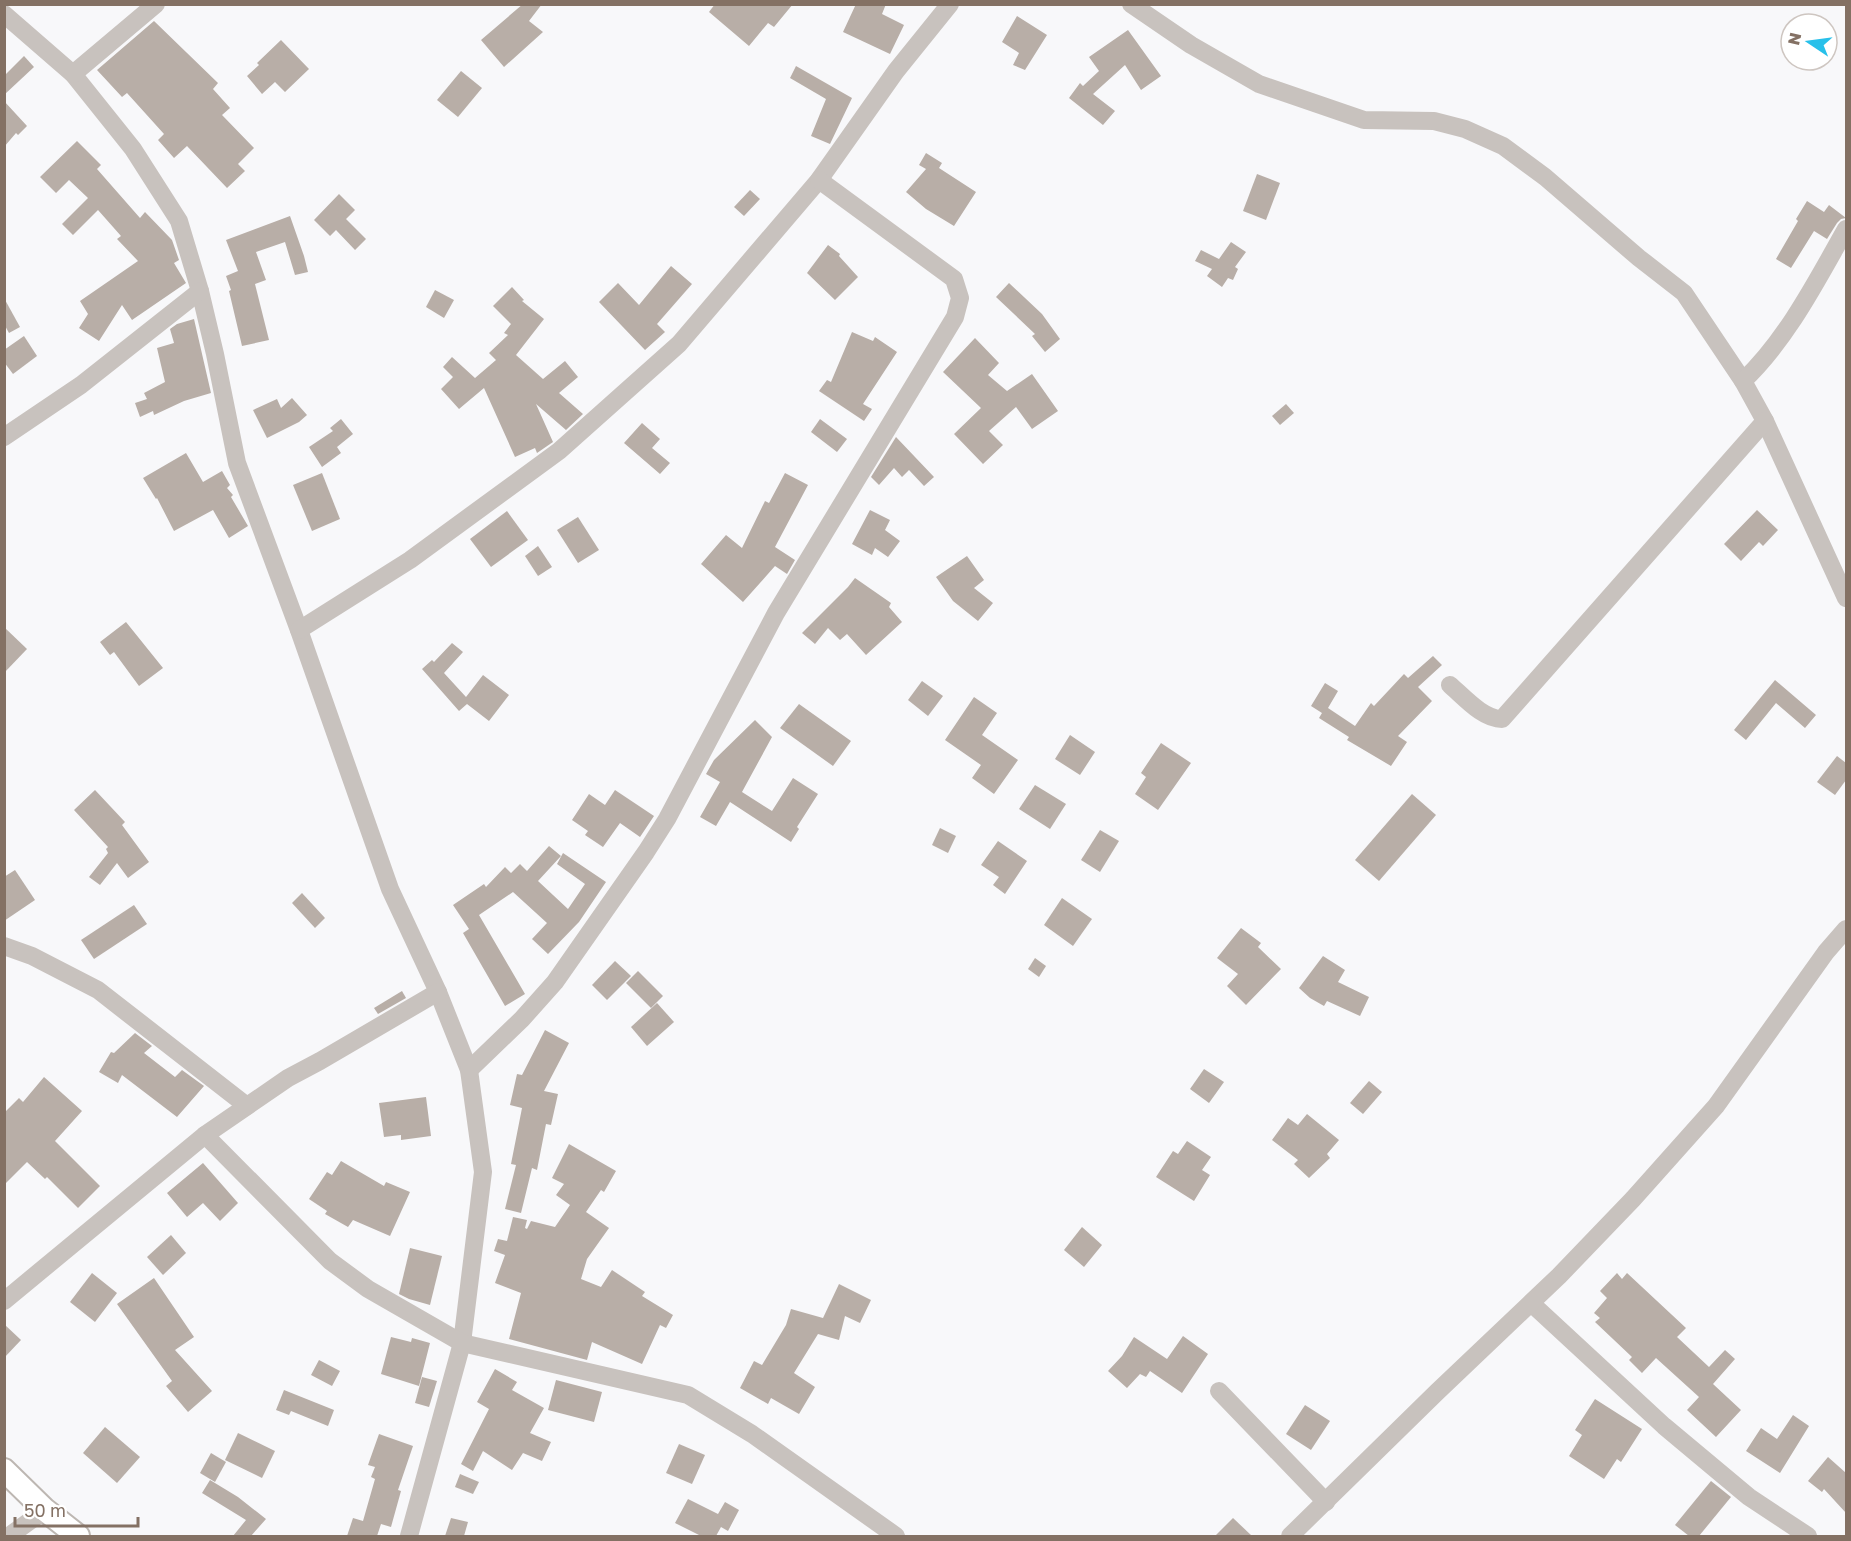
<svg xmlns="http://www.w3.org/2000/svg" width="1851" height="1541" viewBox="0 0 1851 1541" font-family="'Golos Text',sans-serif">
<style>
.building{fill:#b8aea7}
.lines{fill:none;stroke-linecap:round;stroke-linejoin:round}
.major-casing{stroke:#bdb7b2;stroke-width:26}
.minor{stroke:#c8c2be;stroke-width:18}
.major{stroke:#fff;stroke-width:22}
</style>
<rect width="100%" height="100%" fill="#f8f8fa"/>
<!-- building -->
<g class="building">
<path d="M523,4H542L529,21L543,32L504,67L481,40Z"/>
<path d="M715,4H793L774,27L768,23L749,46L709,12Z"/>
<path d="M856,4H886L882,14L904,25L890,54L843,32Z"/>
<path d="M1017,16L1047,35L1025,70L1013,65L1019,53L1002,42Z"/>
<path d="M154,21L218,83L213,89L230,108L222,115L254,148L238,164L245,171L227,188L187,146L174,158L158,140L164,134L127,93L122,97L97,70Z"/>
<path d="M1128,30L1161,76L1141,90L1125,65L1093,94L1115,111L1103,125L1069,98L1080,83L1083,86L1099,71L1089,57Z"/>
<path d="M281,40L309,69L285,92L275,82L262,94L247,76L259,65L257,63Z"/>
<path d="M24,56L34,67L4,95V76Z"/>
<path d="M796,66L852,98L830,144L811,136L826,99L790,78Z"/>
<path d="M461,71L482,88L458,117L437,100Z"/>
<path d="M4,101L27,126L18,135L16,133L4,147Z"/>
<path d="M77,141L101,165L97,169L140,218L145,212L172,240L179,260L174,263L186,283L132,320L122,305L99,341L79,328L88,314L80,301L138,261L117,239L121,236L98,210L73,235L62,224L88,198L69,180L56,193L40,177Z"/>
<path d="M926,153L942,163L939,168L976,192L954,226L926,209L906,192L926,169L919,165Z"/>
<path d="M1257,174L1280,183L1266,220L1243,211Z"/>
<path d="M750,190L760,199L744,216L734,207Z"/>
<path d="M339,194L355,210L346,219L366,239L355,250L336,230L330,236L314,220Z"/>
<path d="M1807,201L1824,212L1829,205L1846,218L1841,219L1837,223L1827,239L1814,231L1791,268L1776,259L1798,221L1796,219Z"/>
<path d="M290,216L304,256L308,272L295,275L285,242L256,252L266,280L255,284L269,340L242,346L229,291L231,290L226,276L238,271L226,240Z"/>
<path d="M1231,242L1246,252L1235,267L1238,269L1233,280L1228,278L1222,287L1207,276L1212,269L1195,261L1201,250L1219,259Z"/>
<path d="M828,245L840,254L839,256L858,277L835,300L807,273Z"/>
<path d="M671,266L692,284L657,324L665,332L645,350L599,302L618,283L639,305Z"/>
<path d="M1009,283L1042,314L1060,339L1045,352L1032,336L1035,334L996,297Z"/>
<path d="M512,287L524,300L522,301L544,319L516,355L543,379L565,361L578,377L559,393L583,414L566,430L536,404L553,442L537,453L535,448L515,457L484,388L459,409L441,389L453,377L443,367L452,357L475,378L496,360L489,353L508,335L504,333L511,324L493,306Z"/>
<path d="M435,290L454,300L444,318L426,307Z"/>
<path d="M4,298L20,327L9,333L4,324Z"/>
<path d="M194,319L211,393L184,401L154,415L153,411L140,417L135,403L147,399L144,393L165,382L157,348L174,343L170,329L177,324Z"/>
<path d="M852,332L873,341L875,337L897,352L863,404L872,409L864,421L819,391L827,380L831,382Z"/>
<path d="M24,336L37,356L13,374L4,362V350Z"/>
<path d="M975,338L999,363L988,375L1007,391L1032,374L1058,411L1032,429L1016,407L989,431L1003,445L983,464L954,434L981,408L943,372Z"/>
<path d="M292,398L307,415L299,422L267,438L253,410L277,399L281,408Z"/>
<path d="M1286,404L1294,413L1280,425L1272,416Z"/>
<path d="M341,419L353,434L337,447L341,453L322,467L309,447L333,431L330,428Z"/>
<path d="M820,419L847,439L837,452L811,432Z"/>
<path d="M642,423L660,439L652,448L670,463L660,474L624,443Z"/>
<path d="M896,437L934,477L924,486L909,470L902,477L894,468L879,485L871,477Z"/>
<path d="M186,453L203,482L222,471L230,485L227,488L233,495L231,497L248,526L229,538L213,510L174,531L157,498L156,499L143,478Z"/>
<path d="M322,473L340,519L312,531L293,485Z"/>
<path d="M785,473L808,485L775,547L795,560L787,574L775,566L743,602L701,564L726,535L742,548L765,501L769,503Z"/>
<path d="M870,510L890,520L885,530L900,541L888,557L875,548L872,555L852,544Z"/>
<path d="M1757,510L1778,530L1763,546L1759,542L1741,561L1724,544Z"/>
<path d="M507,511L528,540L491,567L470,539Z"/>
<path d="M578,517L599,550L578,563L557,530Z"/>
<path d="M538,546L552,567L538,576L525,556Z"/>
<path d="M967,556L984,580L974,588L993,603L978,621L953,601L936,577Z"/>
<path d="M855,578L891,603L889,607L902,622L866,655L847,634L840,640L828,628L815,644L802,633L848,587Z"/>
<path d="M126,622L163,668L139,686L114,652L110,655L100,642Z"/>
<path d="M4,627L27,649L4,673Z"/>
<path d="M452,643L463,652L444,673L466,697L483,675L509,695L489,721L467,704L459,711L422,669L432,660L434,662Z"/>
<path d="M1433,656L1442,665L1418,687L1432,701L1398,736L1407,742L1391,766L1347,740L1349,737L1319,718L1322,713L1311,706L1325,683L1338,691L1328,708L1355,726L1371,703L1374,706L1404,674L1408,678Z"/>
<path d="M1775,680L1816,715L1805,728L1776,703L1746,740L1734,730Z"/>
<path d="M922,681L943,696L928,716L908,700Z"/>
<path d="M974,697L997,713L982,735L1018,760L994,794L972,778L981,765L945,740Z"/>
<path d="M799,704L851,741L833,766L780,728Z"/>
<path d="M755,720L772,737L742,792L772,811L793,778L818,794L797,827L799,829L791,842L730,802L716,826L700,817L720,782L706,774L714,760Z"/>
<path d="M1070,735L1095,752L1080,775L1055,759Z"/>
<path d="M1161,743L1191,763L1158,810L1135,794L1146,777L1141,773Z"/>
<path d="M1837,756L1846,763V780L1835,795L1817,782Z"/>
<path d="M1035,785L1066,804L1050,829L1019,809Z"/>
<path d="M95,790L125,822L122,825L149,862L128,878L117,863L100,885L89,877L108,853L106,849L108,847L74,810Z"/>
<path d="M615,790L654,816L640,837L620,823L603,847L585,835L588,831L572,820L589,794L605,805Z"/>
<path d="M1412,794L1436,815L1379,881L1355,860Z"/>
<path d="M940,828L956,836L948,853L932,845Z"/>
<path d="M1100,830L1119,841L1100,872L1081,860Z"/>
<path d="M998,841L1027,861L1005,894L993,885L999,877L981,865Z"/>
<path d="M549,846L561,856L538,881L568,909L585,884L557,864L563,853L606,882L579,922L548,954L532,939L547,923L513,892L479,915L525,994L505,1006L463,933L469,929L453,905L484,884L486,887L505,867L511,873L520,864L527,871Z"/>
<path d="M15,870L35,900L4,921V877Z"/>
<path d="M302,893L325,918L315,928L292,903Z"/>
<path d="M1062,898L1092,919L1073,946L1044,925Z"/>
<path d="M134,905L147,924L94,959L81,940Z"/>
<path d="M1241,928L1261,943L1258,947L1281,969L1246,1005L1227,986L1238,974L1217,958Z"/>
<path d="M1323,956L1345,970L1338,982L1369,997L1360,1016L1327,1001L1324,1006L1310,998L1299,988Z"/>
<path d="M1035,958L1046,966L1039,977L1028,969Z"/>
<path d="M615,961L631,976L607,1000L592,985Z"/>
<path d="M638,971L663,996L651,1008L626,983Z"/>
<path d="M402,991L406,998L378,1014L374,1008Z"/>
<path d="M657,1003L674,1022L647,1046L631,1027Z"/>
<path d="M545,1030L569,1043L544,1091L558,1094L551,1125L546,1124L537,1170L532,1168L521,1213L505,1209L516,1165L511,1164L522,1108L510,1105L517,1074L522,1075Z"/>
<path d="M135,1033L152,1046L144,1053L175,1077L182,1070L204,1086L177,1117L122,1075L118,1083L99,1072L111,1052L114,1053Z"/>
<path d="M1204,1069L1224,1082L1209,1103L1190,1089Z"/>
<path d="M44,1077L82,1111L55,1141L100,1186L78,1208L47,1177L45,1179L27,1162L4,1185V1113L19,1098L23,1102Z"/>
<path d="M1369,1081L1382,1092L1363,1114L1350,1103Z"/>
<path d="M426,1097L431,1136L401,1140V1135L384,1137L379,1103Z"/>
<path d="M1307,1114L1339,1140L1327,1154L1330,1158L1309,1178L1294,1164L1298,1160L1272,1140L1288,1118L1298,1125Z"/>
<path d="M1187,1141L1211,1157L1202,1170L1210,1175L1194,1201L1156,1177L1173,1151L1178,1154Z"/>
<path d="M569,1144L616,1171L604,1192L601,1190L586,1212L609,1228L587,1259L581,1279L601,1287L612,1270L645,1292L642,1296L673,1315L666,1328L660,1325L642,1364L592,1342L587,1360L509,1339L521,1293L495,1283L505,1255L494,1251L498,1239L507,1241L513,1217L527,1220L525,1228L527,1229L531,1221L555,1227L570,1205L556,1195L564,1184L552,1178Z"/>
<path d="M341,1161L384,1186L386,1182L410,1192L390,1236L353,1220L348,1227L325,1214L327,1211L309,1199L327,1172L332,1175Z"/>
<path d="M203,1163L238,1203L220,1221L203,1203L187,1217L167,1193Z"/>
<path d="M1082,1227L1102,1245L1084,1267L1064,1250Z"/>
<path d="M171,1235L186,1253L163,1275L147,1257Z"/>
<path d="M410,1248L442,1256L430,1305L409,1299L399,1294Z"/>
<path d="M92,1273L117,1293L95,1322L70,1302Z"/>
<path d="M1617,1273L1622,1279L1627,1273L1686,1328L1677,1337L1709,1367L1725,1350L1735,1359L1713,1384L1741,1410L1716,1437L1687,1410L1699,1397L1656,1358L1642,1373L1629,1360L1632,1357L1595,1322L1600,1318L1594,1313L1607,1298L1600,1291Z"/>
<path d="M154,1278L194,1337L175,1350L212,1391L188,1412L166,1386L172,1381L117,1304Z"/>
<path d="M839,1284L871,1300L860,1323L845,1316L839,1340L818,1334L794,1373L815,1387L799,1414L771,1398L768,1404L740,1388L754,1361L762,1365L786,1325L791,1309L823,1318Z"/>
<path d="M4,1324L21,1340L4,1358Z"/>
<path d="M1183,1336L1208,1354L1182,1393L1150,1371L1146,1377L1140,1374L1127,1388L1108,1371L1122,1356L1134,1337L1167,1359Z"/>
<path d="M391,1337L411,1342L412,1338L430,1343L419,1386L381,1374Z"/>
<path d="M319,1360L340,1371L332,1386L311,1375Z"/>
<path d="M495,1369L517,1382L512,1390L544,1408L530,1433L551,1442L542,1461L523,1453L512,1470L483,1451L473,1471L461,1464L489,1409L477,1402Z"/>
<path d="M422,1377L437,1381L429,1407L415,1403Z"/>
<path d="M556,1380L602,1392L594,1422L548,1410Z"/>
<path d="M284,1390L334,1410L328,1426L291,1411L289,1415L276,1410Z"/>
<path d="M1595,1399L1642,1429L1621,1462L1617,1459L1604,1479L1569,1456L1582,1435L1575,1430Z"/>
<path d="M1305,1405L1330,1421L1311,1450L1286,1434Z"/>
<path d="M1793,1415L1809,1426L1780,1473L1746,1451L1761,1428L1777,1439Z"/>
<path d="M105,1427L140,1457L117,1483L83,1453Z"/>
<path d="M238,1433L275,1451L262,1478L225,1460Z"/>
<path d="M379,1434L413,1446L398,1490L401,1491L391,1527L381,1524L377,1536H347L353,1518L363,1521L375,1479L371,1477L375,1467L368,1465Z"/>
<path d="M679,1444L705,1455L692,1484L666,1473Z"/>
<path d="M211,1453L226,1462L215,1482L200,1473Z"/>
<path d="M1828,1457L1846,1473V1513L1824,1489L1822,1492L1808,1481Z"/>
<path d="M460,1474L479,1482L473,1494L455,1487Z"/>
<path d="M210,1480L238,1497L266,1519L251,1536H233L246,1520L202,1493Z"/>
<path d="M1711,1481L1731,1497L1699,1536H1689L1675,1525Z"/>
<path d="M688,1499L718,1514L725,1502L739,1510L728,1531L721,1527L716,1536H701L675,1523Z"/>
<path d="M451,1518L468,1522L464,1536H445Z"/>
<path d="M1233,1518L1252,1536H1215Z"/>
</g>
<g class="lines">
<defs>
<path id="major" d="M4,1470L45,1510L78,1536"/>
</defs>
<!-- major casing -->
<use href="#major" class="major-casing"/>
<!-- minor -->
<g class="minor">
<path d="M1131,4L1191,45L1259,84L1364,120L1434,121L1465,129L1503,146L1545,177L1639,258L1684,293L1743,381"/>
<path d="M4,14L73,74L133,149L179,221L200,291L215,354L237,463L299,630L390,889L438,992L469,1070L483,1172L462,1343L409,1536"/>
<path d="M73,74L156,4"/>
<path d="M1846,229C1816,282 1787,339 1743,381L1765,421L1846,598"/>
<path d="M4,437L81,385L200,291"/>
<path d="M299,630L410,560L559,451L679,344L819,180L896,71L950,4"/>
<path d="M1450,685C1465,698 1483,719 1502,719L1765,421"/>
<path d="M4,946L32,956L98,990L247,1106"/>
<path d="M469,1070L522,1019L555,982L646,852L667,819L776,613L955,317L960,298L954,279L819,180"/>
<path d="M205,1135L330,1261L368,1289L462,1343L688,1395L752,1434L896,1536"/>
<path d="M4,1301L205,1135L288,1078L320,1061L438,992"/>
<path d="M1531,1303L1664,1426L1749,1497L1808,1536"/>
<path d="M1219,1391L1326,1502"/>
<path d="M9,1536L45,1510"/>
<path d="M1290,1536L1437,1392L1559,1276L1633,1199L1716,1106L1826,952L1846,929"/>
</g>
<!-- major -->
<use href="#major" class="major"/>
</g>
<!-- border -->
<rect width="1851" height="1541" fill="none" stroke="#847164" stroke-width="12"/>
<!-- north arrow -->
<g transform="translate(1809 42) rotate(283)"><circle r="28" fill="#ffffff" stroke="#cec6c1" stroke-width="1.5"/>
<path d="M0-4.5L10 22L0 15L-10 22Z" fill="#28c0ea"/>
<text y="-9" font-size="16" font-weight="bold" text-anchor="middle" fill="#847164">N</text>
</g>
<!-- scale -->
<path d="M15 1517v9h123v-9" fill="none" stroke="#847164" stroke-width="3"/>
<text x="24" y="1517" font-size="18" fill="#847164" stroke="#ffffff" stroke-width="4.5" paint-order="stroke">50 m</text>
</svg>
